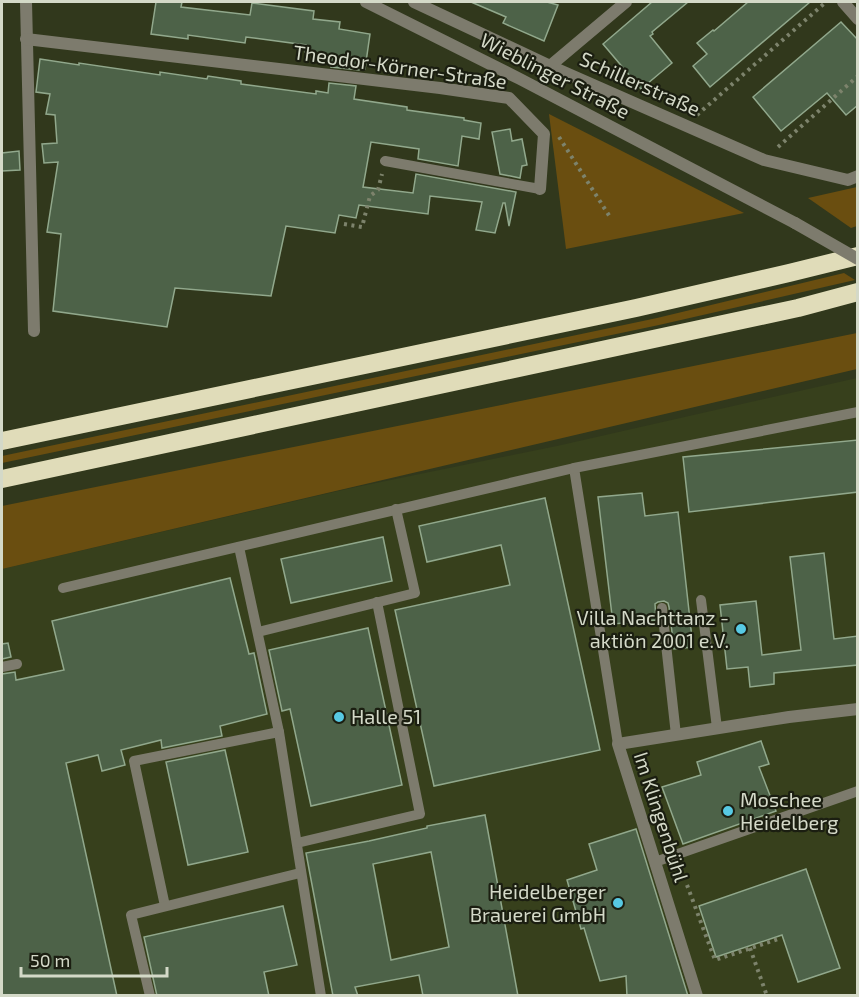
<svg xmlns="http://www.w3.org/2000/svg" width="859" height="997" viewBox="0 0 859 997" font-family="'Exo 2',sans-serif">
<style>
.built{fill:#37401c}
.green{fill:#6a4e10}
.building{fill:#4d6248;stroke:#91a88c;stroke-width:1.5;fill-rule:evenodd}
.lines{fill:none;stroke-linecap:round;stroke-linejoin:round}
.path{stroke:#7d836c;stroke-width:4;stroke-dasharray:3 4.5;stroke-linecap:butt}
.service{stroke:#7d7b6d;stroke-width:10}
.minor{stroke:#7d7b6d;stroke-width:12}
.tertiary{stroke:#7d7b6d;stroke-width:12}
.motorway{stroke:#e0dcb9;stroke-width:18}
.tertiary-bridge{stroke:#7d7b6d;stroke-width:12}
.poi-dot{fill:#57c9e3;stroke:#1b1e11;stroke-width:2}
.labels{text-anchor:middle;stroke-width:4.5;stroke-linejoin:round;paint-order:stroke}
.street-label{font-size:20px;fill:#d4d9c8;stroke:#1b1e11}
.poi-label{font-size:20px;fill:#d4d9c8;stroke:#1b1e11;text-anchor:end}
</style>
<rect width="100%" height="100%" fill="#31381c"/>
<!-- built -->
<path class="built" d="M857,378V995H2V569L347,489L557,446Z"/>
<!-- green -->
<g class="green">
<path d="M549,114L744,213L566,249Z"/>
<path d="M857,187V226L851,228L808,198Z"/>
<path d="M844,273L855,280L659,325L2,463V456L657,318Z"/>
<path d="M857,333V369L2,569V506Z"/>
</g>
<!-- building -->
<g class="building">
<path d="M156,2H182L181,7L250,15L252,3L314,11L313,19L340,22L339,29L370,34L365,69H359V70L331,67L332,56L305,52L306,45L246,37L245,43L188,35V39L151,34Z"/>
<path d="M471,2H547L558,5L544,41L503,23L506,17Z"/>
<path d="M652,2H688L652,32L653,34L650,36L672,63L641,89L603,44Z"/>
<path d="M748,2H810L710,87L693,66L707,54L697,43L713,30L714,31Z"/>
<path d="M841,22L858,40V105L846,115L827,93L781,131L753,97Z"/>
<path d="M40,59L79,65V63L160,75V72L207,79L208,76L241,81V84L316,94V91L328,93L329,83L356,86L354,99L407,107V110L464,118V120L481,123L479,139L462,136L458,166L418,159L419,149L371,142L363,187L413,193L416,174L516,192L509,226L505,203H503L495,233L476,230L482,202L430,196L428,214L359,205L356,218L339,215L335,233L286,226L271,296L175,288L167,327L53,311L61,234L47,232L58,162L44,163L42,144L57,143L55,115L46,114L50,94L36,92Z"/>
<path d="M510,129L512,141L522,139L527,165L522,166L520,178L500,174L492,132Z"/>
<path d="M19,151L20,170L2,171V153Z"/>
<path d="M858,440V492L689,512L683,457Z"/>
<path d="M642,493L645,516L678,512L693,647L674,649L669,607L668,603L664,601L658,602L655,604L656,620L613,624L598,497Z"/>
<path d="M545,498L600,750L434,786L395,610L510,585L501,545L427,562L419,526Z"/>
<path d="M383,537L392,581L291,603L281,559Z"/>
<path d="M824,553L834,639L858,636V665L774,673V684L750,687L748,667L727,669L720,605L756,601L762,655L801,650L790,557Z"/>
<path d="M230,578L249,654L254,653L267,714L220,726L222,736L162,748L161,740L121,750L125,765L102,771L98,755L66,763L117,996H2V674L15,672L16,680L64,670L52,621Z"/>
<path d="M368,628L402,785L311,806L290,709L282,711L269,650Z"/>
<path d="M8,643L11,657L2,659V644Z"/>
<path d="M761,741L769,764L759,767L776,811L683,844L662,787L701,775L697,762Z"/>
<path d="M225,750L248,852L188,865L166,762Z"/>
<path d="M485,815L518,996H423L419,975L355,987L358,996H333L306,853L369,841L427,828V826ZM431,852L449,947L391,960L373,864Z"/>
<path d="M636,829L688,996H627L626,976L600,981L584,928L581,929L567,880L597,870L589,844Z"/>
<path d="M806,869L840,968L798,982L782,935L716,957L699,906Z"/>
<path d="M283,906L297,965L264,972L269,996H157L144,937Z"/>
</g>
<g class="lines">
<!-- path -->
<g class="path">
<path d="M697,115L826,2"/>
<path d="M559,137L610,217"/>
<path d="M778,147L858,76"/>
<path d="M344,224L362,227L370,196L378,190L382,174"/>
<path d="M687,885L715,960L781,938"/>
<path d="M750,948L767,996"/>
</g>
<!-- service -->
<g class="service">
<path d="M385,161L540,189"/>
<path d="M574,468L618,744"/>
<path d="M239,547L279,732L321,996"/>
<path d="M63,588L574,468L858,412"/>
<path d="M701,600L717,728"/>
<path d="M662,608L676,735"/>
<path d="M258,632L415,593L396,509"/>
<path d="M2,667L17,664"/>
<path d="M297,843L420,814L377,602"/>
<path d="M655,862L858,791"/>
<path d="M165,906L134,761L279,732"/>
<path d="M150,996L131,915L300,873"/>
</g>
<!-- minor -->
<g class="minor">
<path d="M26,2L34,331"/>
<path d="M414,2L550,66L764,160L848,180L858,176"/>
<path d="M843,2L858,19"/>
<path d="M26,39L440,88L509,98L544,134L540,189"/>
<path d="M550,66L626,2"/>
<path d="M697,996L618,744L789,717L858,709"/>
</g>
<!-- tertiary -->
<path class="tertiary" d="M366,2L520,79L795,223"/>
<!-- motorway -->
<g class="motorway">
<path d="M2,441L636,308L789,273L858,256"/>
<path d="M2,479L798,308L858,292"/>
</g>
<!-- tertiary-bridge -->
<path class="tertiary-bridge" d="M795,223L858,259"/>
</g>
<!-- markers -->
<g class="poi-dot">
<circle cx="741" cy="629" r="6"/>
<circle cx="339" cy="717" r="6"/>
<circle cx="728" cy="811" r="6"/>
<circle cx="618" cy="903" r="6"/>
</g>
<g class="labels">
<!-- street labels -->
<g class="street-label">
<text transform="translate(400 67) rotate(8)" y="7">Theodor-Körner-Straße</text>
<text transform="translate(555 76) rotate(27)" y="7">Wieblinger Straße</text>
<text transform="translate(640 84) rotate(24)" y="7">Schillerstraße</text>
<text transform="translate(661 817) rotate(72)" y="7">Im Klingenbühl</text>
</g>
<!-- poi labels -->
<g class="poi-label">
<text x="729" y="625">Villa Nachttanz -<tspan x="729" dy="23">aktiön 2001 e.V.</tspan></text>
<text x="351" y="724" text-anchor="start">Halle 51</text>
<text x="740" y="807" text-anchor="start">Moschee<tspan x="740" dy="23">Heidelberg</tspan></text>
<text x="606" y="899">Heidelberger<tspan x="606" dy="23">Brauerei GmbH</tspan></text>
</g>
</g>
<!-- border -->
<rect width="859" height="997" fill="none" stroke="#d4d9c8" stroke-width="6"/>
<!-- scale -->
<path d="M21 967v9h146v-9" fill="none" stroke="#d4d9c8" stroke-width="3"/>
<text x="30" y="967" font-size="18" fill="#d4d9c8" stroke="#1b1e11" stroke-width="4.5" paint-order="stroke">50 m</text>
</svg>
